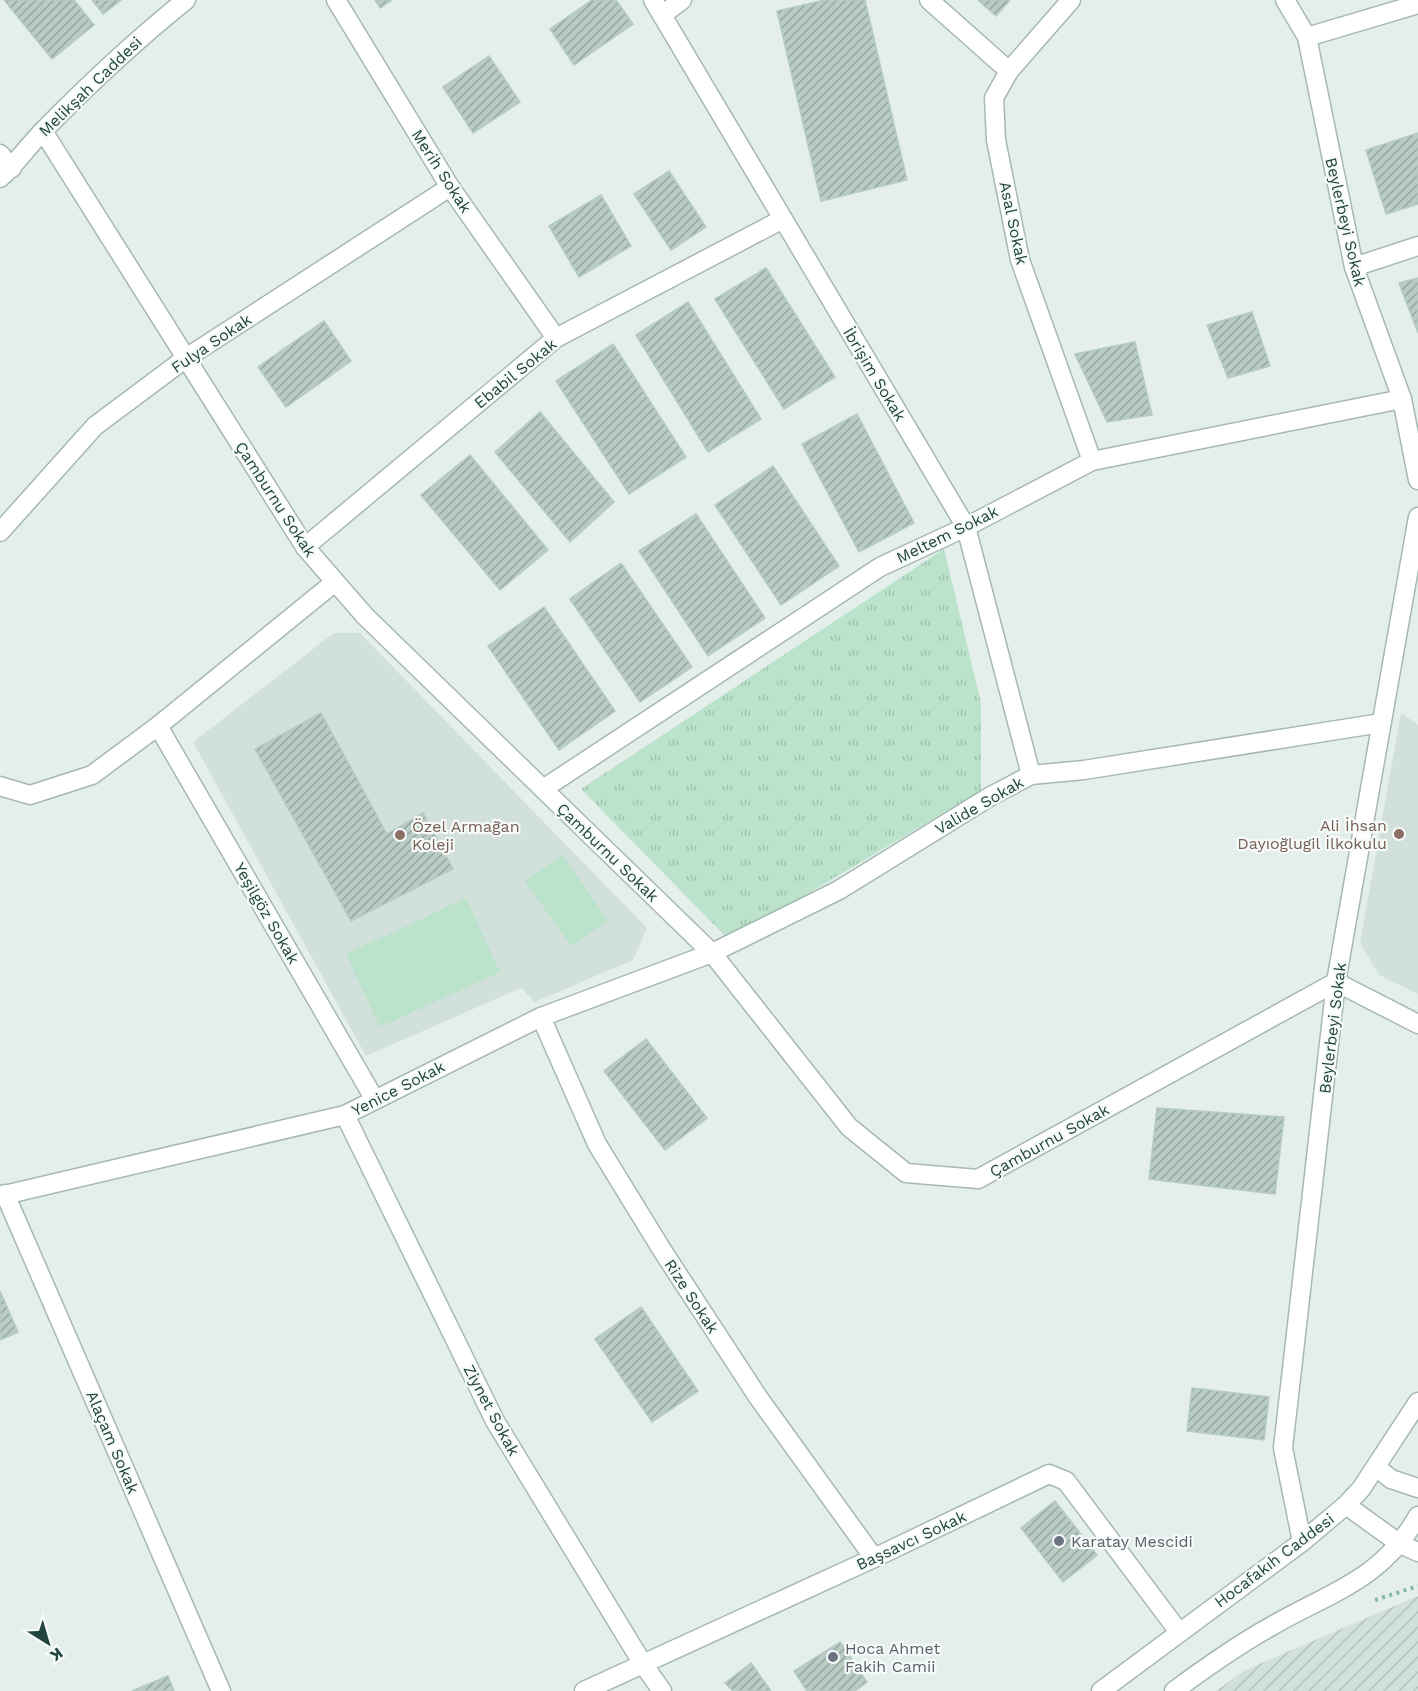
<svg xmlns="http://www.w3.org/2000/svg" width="1418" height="1691" viewBox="0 0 1418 1691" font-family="'Work Sans',sans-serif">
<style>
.built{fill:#d2e0db}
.industrial{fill:url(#industrial-furrows)}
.grass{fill:url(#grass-tufts)}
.pitch{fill:#bbe2ca}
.building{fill:url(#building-hatch);stroke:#b6cac4;stroke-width:1.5}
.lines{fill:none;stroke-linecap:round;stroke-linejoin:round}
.minor-casing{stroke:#a6b8b4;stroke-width:21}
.tertiary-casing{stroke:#a6b8b4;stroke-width:21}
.path{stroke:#81b6ab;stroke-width:4;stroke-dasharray:3 4.5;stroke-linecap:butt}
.minor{stroke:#fff;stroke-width:18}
.tertiary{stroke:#fff;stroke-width:18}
.education-dot{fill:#8d6e63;stroke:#f6fbf9;stroke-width:2}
.worship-dot{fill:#6b7280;stroke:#f6fbf9;stroke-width:2}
.labels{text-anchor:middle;stroke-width:4.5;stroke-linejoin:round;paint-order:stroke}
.street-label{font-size:16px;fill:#21443e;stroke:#f6fbf9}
.education-label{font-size:16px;fill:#785e54;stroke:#f6fbf9;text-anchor:end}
.worship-label{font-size:16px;fill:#5b616d;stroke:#f6fbf9;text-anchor:start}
</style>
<defs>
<pattern id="industrial-furrows" width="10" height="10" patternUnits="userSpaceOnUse" patternTransform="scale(1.5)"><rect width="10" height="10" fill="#d2e0db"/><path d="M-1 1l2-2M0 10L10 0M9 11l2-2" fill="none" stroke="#b4c1bd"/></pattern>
<pattern id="grass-tufts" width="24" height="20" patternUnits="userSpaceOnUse" patternTransform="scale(1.5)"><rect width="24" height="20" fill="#bbe2ca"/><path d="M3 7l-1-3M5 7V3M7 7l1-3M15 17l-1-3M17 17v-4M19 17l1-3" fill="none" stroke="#a0c3af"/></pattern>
<pattern id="building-hatch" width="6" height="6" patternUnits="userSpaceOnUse" patternTransform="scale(1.5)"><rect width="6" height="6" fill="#b9cbc5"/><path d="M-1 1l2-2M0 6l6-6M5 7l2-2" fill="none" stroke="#96a6a1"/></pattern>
</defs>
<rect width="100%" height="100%" fill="#e4efec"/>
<!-- built -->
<g class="built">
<path d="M334,633H360L647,928L633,960L535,1002L521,988L366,1056L193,742Z"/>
<path d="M1401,713L1418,725V994L1379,975L1360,943Z"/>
</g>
<!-- industrial -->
<path class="industrial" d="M1418,1596V1691H1216L1245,1670Z"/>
<!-- grass -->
<path class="grass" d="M944,549L981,703V791L729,940L581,789Z"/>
<!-- pitch -->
<g class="pitch">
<path d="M562,855L608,920L571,946L525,881Z"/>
<path d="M466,898L500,972L380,1027L346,954Z"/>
</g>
<!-- building -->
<g class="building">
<path d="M4,0H74L94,25L52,59Z"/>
<path d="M92,0H121L103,14Z"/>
<path d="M375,0H392L380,8Z"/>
<path d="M592,0H616L633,24L574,65L550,29Z"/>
<path d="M825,0H865L907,180L821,201L777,11Z"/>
<path d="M978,0H1010L996,16Z"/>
<path d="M489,56L520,102L473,133L443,87Z"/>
<path d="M1418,133V204L1386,214L1366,150Z"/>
<path d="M669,171L706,227L671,250L634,194Z"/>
<path d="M601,195L631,246L579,277L549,226Z"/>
<path d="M766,268L835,377L784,409L715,299Z"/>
<path d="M1418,278V333L1399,283Z"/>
<path d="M688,302L761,419L708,452L636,335Z"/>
<path d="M1252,312L1270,366L1228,378L1207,325Z"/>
<path d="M324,321L351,361L286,407L258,367Z"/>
<path d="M1135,342L1152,415L1107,422L1075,354Z"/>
<path d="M613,344L686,457L629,494L556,381Z"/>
<path d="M540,412L614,502L570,542L495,452Z"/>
<path d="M857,414L914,523L859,552L802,444Z"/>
<path d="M470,455L548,550L500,590L421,495Z"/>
<path d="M773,466L839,566L781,605L715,505Z"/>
<path d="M696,514L765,618L708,656L639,551Z"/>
<path d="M621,563L692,667L640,702L570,599Z"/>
<path d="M544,607L615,711L559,750L488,646Z"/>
<path d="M321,713L387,834L423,813L453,869L351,921L255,749Z"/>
<path d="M646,1039L707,1118L665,1150L604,1071Z"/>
<path d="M1157,1108L1284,1117L1275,1194L1149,1179Z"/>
<path d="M0,1291L18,1332L0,1340Z"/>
<path d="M641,1307L698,1391L652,1422L595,1339Z"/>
<path d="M1192,1388L1269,1397L1264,1440L1187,1431Z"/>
<path d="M1055,1501L1097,1555L1063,1582L1021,1528Z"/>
<path d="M840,1642L867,1682L855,1691H807L794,1671Z"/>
<path d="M751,1663L771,1691H733L725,1683Z"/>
<path d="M168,1676L174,1691H132Z"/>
</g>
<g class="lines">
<defs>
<g id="minor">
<path d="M336,0L450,187L556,338"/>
<path d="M653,0L966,527L1031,775"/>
<path d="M929,0L1009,71"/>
<path d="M1071,0L1009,71L994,98L996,140L1020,260L1092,461"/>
<path d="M662,15L682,0"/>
<path d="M1307,37L1418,4"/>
<path d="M43,131L305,547L365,616L712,953L849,1127L906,1173L978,1179L1336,982L1418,1024"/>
<path d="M0,154L12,168"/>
<path d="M1354,267L1418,246"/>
<path d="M0,532L95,426L186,358L450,187"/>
<path d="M305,547L556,338L783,219"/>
<path d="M158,726L375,1100"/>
<path d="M0,786L30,795L92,775L158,726L335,582"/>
<path d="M543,789L880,567L966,527L1092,461L1402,399"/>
<path d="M541,1017L597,1144L662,1250L758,1397L874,1558"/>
<path d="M345,1115L495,1421L643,1664L662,1691"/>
<path d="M5,1194L221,1691"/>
<path d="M0,1196L345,1115L541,1017L712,953L839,890L991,796L1031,775L1084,770L1381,723"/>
<path d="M584,1691L874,1558L1049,1474L1066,1481L1179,1632"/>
</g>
<g id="tertiary">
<path d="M1285,0L1307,37L1354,267L1402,399L1418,480"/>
<path d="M0,178C16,164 28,146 43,131C88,85 136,40 186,0"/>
<path d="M1376,1467L1391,1479L1418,1488"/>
<path d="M1346,1505L1400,1544L1418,1552"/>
<path d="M1302,1542L1283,1448L1336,982L1418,517"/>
<path d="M1101,1691L1302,1542L1346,1505L1361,1489L1418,1402"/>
<path d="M1174,1691C1205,1668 1236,1646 1270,1627C1330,1592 1381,1581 1418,1516"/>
</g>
</defs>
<!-- minor casing -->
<use href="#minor" class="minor-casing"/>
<!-- tertiary casing -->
<use href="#tertiary" class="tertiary-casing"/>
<!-- path -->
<path class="path" d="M1375,1600L1418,1586"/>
<!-- minor -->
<use href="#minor" class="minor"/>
<!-- tertiary -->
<use href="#tertiary" class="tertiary"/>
</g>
<!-- markers -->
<g class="education-dot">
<circle cx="1399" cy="834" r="6"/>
<circle cx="400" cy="835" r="6"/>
</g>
<g class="worship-dot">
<circle cx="1059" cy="1541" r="6"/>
<circle cx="833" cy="1657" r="6"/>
</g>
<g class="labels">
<!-- street labels -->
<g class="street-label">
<text transform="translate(90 86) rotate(-44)" y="6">Melikşah Caddesi</text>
<text transform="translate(442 171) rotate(57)" y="6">Merih Sokak</text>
<text transform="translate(1346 222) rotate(77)" y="6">Beylerbeyi Sokak</text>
<text transform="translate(1014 223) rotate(78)" y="6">Asal Sokak</text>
<text transform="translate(211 343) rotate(-34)" y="6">Fulya Sokak</text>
<text transform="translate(515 373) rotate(-39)" y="6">Ebabil Sokak</text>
<text transform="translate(875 374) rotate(59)" y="6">İbrişim Sokak</text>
<text transform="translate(276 499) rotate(57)" y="6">Çamburnu Sokak</text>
<text transform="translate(947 534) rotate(-26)" y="6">Meltem Sokak</text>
<text transform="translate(979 805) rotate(-30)" y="6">Valide Sokak</text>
<text transform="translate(608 852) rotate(44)" y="6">Çamburnu Sokak</text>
<text transform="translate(267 913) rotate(60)" y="6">Yeşilgöz Sokak</text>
<text transform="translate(1332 1028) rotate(-83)" y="6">Beylerbeyi Sokak</text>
<text transform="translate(398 1088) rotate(-27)" y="6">Yenice Sokak</text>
<text transform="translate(1049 1140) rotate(-29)" y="6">Çamburnu Sokak</text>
<text transform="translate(692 1296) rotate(57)" y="6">Rize Sokak</text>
<text transform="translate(492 1410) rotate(62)" y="6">Ziynet Sokak</text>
<text transform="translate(113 1442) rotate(67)" y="6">Alaçam Sokak</text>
<text transform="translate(911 1540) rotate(-25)" y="6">Başsavcı Sokak</text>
<text transform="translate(1274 1560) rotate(-37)" y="6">Hocafakıh Caddesi</text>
</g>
<!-- education labels -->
<g class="education-label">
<text x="1387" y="831">Ali İhsan<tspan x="1387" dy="18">Dayıoğlugil İlkokulu</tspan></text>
<text x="412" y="832" text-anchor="start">Özel Armağan<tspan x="412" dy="18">Koleji</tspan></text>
</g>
<!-- worship labels -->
<g class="worship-label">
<text x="1071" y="1547">Karatay Mescidi</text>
<text x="845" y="1654">Hoca Ahmet<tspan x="845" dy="18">Fakih Camii</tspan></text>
</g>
</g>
<!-- north arrow -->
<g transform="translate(48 1643) rotate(143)" stroke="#f6fbf9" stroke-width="4.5" paint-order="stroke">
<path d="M0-4.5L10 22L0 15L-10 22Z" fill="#21443e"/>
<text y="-9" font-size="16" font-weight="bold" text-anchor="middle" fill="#21443e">K</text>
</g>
</svg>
